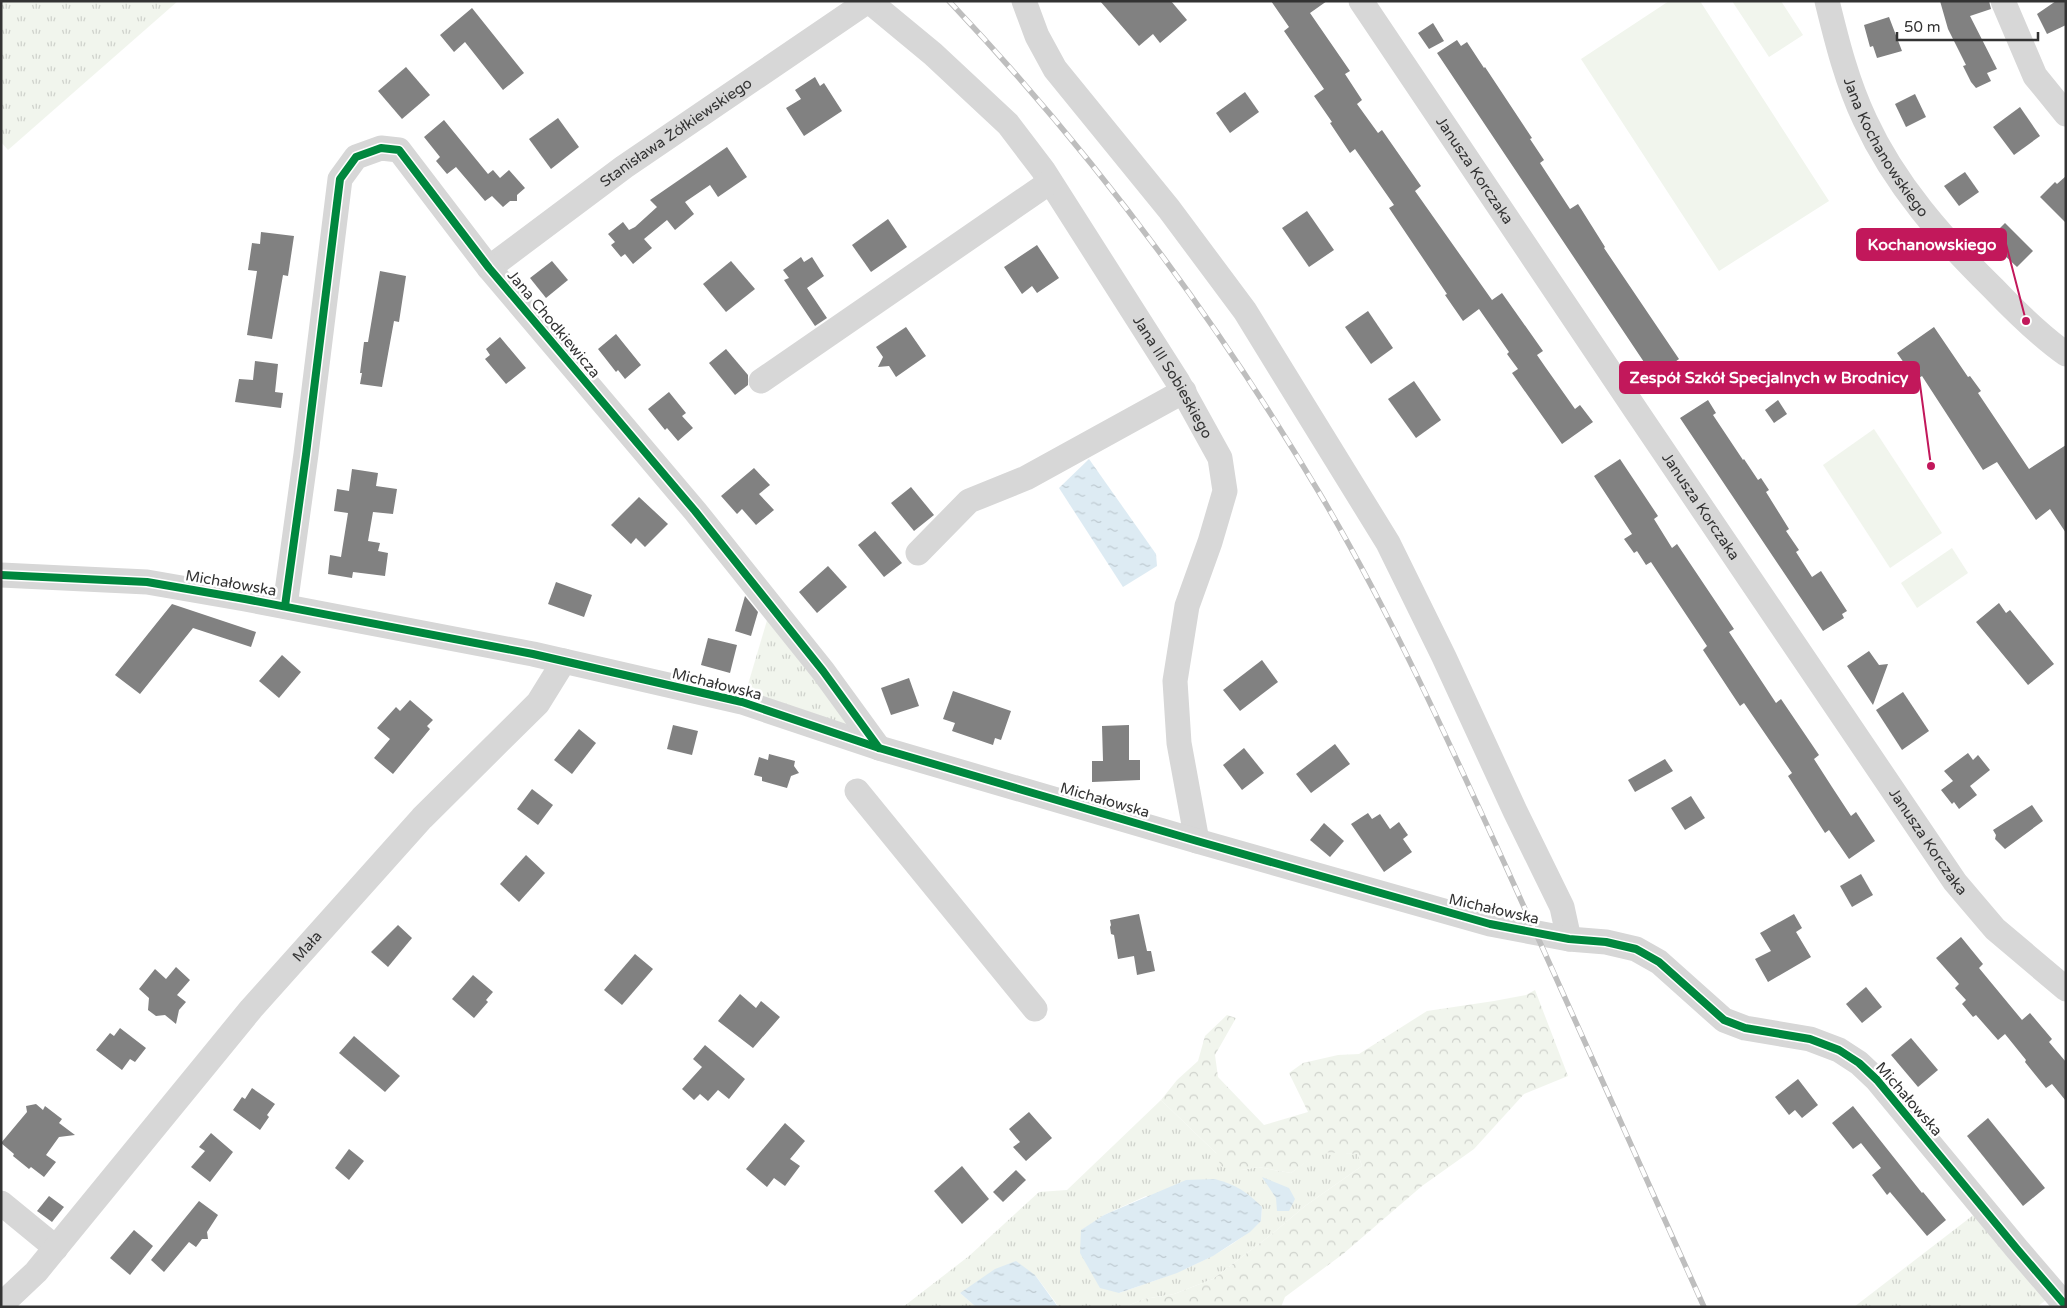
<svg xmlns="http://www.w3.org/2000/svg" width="2067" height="1308" viewBox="0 0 2067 1308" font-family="'Varela Round',sans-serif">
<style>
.grass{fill:url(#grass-tufts);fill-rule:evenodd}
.forest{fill:url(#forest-crowns)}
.garden{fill:#f1f5ed}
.water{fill:url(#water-ripples)}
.building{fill:#818181}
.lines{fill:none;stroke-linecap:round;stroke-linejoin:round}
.minor{stroke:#d7d7d7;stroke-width:25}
.rail-casing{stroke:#bebebe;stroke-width:5.5}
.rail{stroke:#fff;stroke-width:4;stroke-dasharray:11;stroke-linecap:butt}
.cycleway-casing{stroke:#fff;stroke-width:11}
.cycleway{stroke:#00873e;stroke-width:8}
.labels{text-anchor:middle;stroke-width:5;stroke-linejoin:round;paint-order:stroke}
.street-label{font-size:15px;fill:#333;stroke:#fff}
.leader{fill:none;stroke:#c2185b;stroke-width:2}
.callout-dot{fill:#c2185b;stroke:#fff;stroke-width:2}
.callout{fill:#c2185b;stroke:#c2185b;stroke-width:2}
.callout-label{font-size:16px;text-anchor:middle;font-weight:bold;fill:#fff}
</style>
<defs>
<pattern id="grass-tufts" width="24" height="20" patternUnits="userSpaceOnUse" patternTransform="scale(1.25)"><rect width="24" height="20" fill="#f1f5ed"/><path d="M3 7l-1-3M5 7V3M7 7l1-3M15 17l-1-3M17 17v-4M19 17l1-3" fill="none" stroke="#cfd2cc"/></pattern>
<pattern id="forest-crowns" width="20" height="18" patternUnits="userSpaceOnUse" patternTransform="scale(1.25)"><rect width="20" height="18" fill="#f1f5ed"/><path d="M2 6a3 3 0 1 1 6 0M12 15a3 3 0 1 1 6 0" fill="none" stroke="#cfd2cc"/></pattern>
<pattern id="water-ripples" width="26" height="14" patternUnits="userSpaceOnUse" patternTransform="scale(1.25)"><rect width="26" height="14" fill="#ddebf3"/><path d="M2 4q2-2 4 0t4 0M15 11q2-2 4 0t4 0" fill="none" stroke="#becad1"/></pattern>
</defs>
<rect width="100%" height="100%" fill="#fff"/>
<!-- grass -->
<g class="grass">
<path d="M1,1H178L8,150L1,142Z"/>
<path d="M768,617L856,729L744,698Z"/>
<path d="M1161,1100L1216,1153L1242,1170L1258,1167L1291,1173L1320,1151L1358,1154L1362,1166L1305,1206L1272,1234L1213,1279L1174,1294L1144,1299L1125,1307H1059L1035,1275L960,1293L976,1307H903L969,1256L1039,1192L1067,1190ZM1146,1196L1262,1207L1261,1221C1222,1259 1169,1276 1119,1293L1082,1230L1104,1215Z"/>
<path d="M1976,1213L2046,1300L2037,1307H1854Z"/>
</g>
<!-- forest -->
<path class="forest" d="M1535,990L1568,1076L1524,1094L1474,1149L1422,1186L1343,1254L1285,1297L1281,1307H1125L1144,1299L1174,1294L1213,1279L1272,1234L1305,1206L1362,1166L1358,1154L1320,1152L1291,1173L1258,1167L1242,1170L1221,1167L1216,1153L1161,1100L1177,1080L1198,1061L1205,1036L1227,1015L1236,1018L1215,1055L1218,1077L1264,1125L1308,1112L1289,1073L1303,1063L1338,1055L1359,1054L1427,1011L1494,1001L1526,995Z"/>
<!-- garden -->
<g class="garden">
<path d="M1669,1H1700L1829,201L1719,271L1581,59Z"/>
<path d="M1732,1H1781L1803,35L1769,57Z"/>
<path d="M1874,429L1942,533L1890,568L1823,465Z"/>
<path d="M1952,548L1968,573L1917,608L1901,583Z"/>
</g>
<!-- water -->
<g class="water">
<path d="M1089,459L1156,554L1157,566L1123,587L1059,488Z"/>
<path d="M1262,1177L1289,1188L1295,1199L1289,1211H1277L1276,1198Z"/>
<path d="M1215,1179C1236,1185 1246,1191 1262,1207L1261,1221L1250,1232L1213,1256L1177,1273L1119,1293L1100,1288L1080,1253L1081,1230L1104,1215L1186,1180Z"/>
<path d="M1016,1261L1035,1275L1058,1307H976L960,1293L995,1269Z"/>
</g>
<!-- building -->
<g class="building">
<path d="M1100,1H1171L1187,20L1160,43L1153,34L1139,46Z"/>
<path d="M1271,1H1327L1310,13L1350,71L1345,74L1362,100L1357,104L1378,133L1382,130L1421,186L1415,191L1492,300L1502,293L1543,351L1537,355L1546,368L1575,409L1580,405L1593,422L1562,444L1512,373L1518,369L1507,354L1509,352L1479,309L1463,321L1445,295L1447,294L1389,208L1394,205L1355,149L1350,153L1330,123L1332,122L1314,96L1324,89L1284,31L1289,27Z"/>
<path d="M1940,1H1989L1991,9L1970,16L1997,69L1987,73L1991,81L1976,88L1971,82L1963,66L1966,65L1948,29Z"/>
<path d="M2056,1H2066V25L2047,34L2037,14Z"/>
<path d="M472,8L524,73L503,90L465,42L454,52L440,35Z"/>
<path d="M1889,17L1902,51L1877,58L1873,46L1870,47L1864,25Z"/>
<path d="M1433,23L1444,41L1429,49L1418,33Z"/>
<path d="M1457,40L1461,46L1467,42L1484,68L1485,67L1532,138L1530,139L1544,160L1540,163L1570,209L1578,204L1605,247L1604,248L1679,359L1654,377L1437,53Z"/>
<path d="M406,67L430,95L402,119L378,91Z"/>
<path d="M815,77L820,86L824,83L842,111L804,136L786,108L801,99L795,90Z"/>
<path d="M1245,92L1259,112L1230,133L1216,113Z"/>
<path d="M1915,94L1926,117L1906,127L1895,104Z"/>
<path d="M2020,107L2040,136L2014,155L1993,127Z"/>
<path d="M558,118L579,147L551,169L529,139Z"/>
<path d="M444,120L488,174L493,170L500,178L509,170L525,188L517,195V201H510L503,207L492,196L485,201L456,167L447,174L436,161L440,157L424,137Z"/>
<path d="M727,147L747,177L718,197L710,185L685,202L694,214L675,230L667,220L644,239L652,248L633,264L625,254L621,257L611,245L615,242L608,234L623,222L629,230L635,227L657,207L650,200Z"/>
<path d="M1965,172L1979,192L1959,206L1944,186Z"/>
<path d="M2066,176V223L2040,197L2055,182L2057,184Z"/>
<path d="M1307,211L1334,250L1309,267L1282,228Z"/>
<path d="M888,219L907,247L871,272L852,245Z"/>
<path d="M2005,223L2033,251L2017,267L1988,240Z"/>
<path d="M261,232L294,236L288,276L283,275L272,339L247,335L257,271L248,270L252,243L260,244Z"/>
<path d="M1037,245L1059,278L1037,293L1032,286L1022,294L1004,267Z"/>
<path d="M801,257L804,262L812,257L824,276L807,288L827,318L815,326L784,280L789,278L783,270Z"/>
<path d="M552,261L568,280L546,298L530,278Z"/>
<path d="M731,261L755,289L726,312L703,284Z"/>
<path d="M380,271L406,276L399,322L394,321L382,387L360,384L362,373H360L364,342H368Z"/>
<path d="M1368,311L1393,348L1371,364L1345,327Z"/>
<path d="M906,327L926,356L896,377L889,366L878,367L883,357L876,347Z"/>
<path d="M1934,327L1968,377L1970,376L1981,391L1978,393L2029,469L2066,445V533L2050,509L2036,520L1997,462L1983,470L1922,376L1916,380L1897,353Z"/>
<path d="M616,334L641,365L625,379L618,370L616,372L598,349Z"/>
<path d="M500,337L526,368L506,384L485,359L490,355L486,349Z"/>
<path d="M726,349L748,375V385L735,395L709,363Z"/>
<path d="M255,361L278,364L275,392L283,393L281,408L235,402L239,379L253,380Z"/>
<path d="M1414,381L1441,420L1416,438L1388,399Z"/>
<path d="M669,392L686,413L682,416L693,428L678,441L667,428L665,430L648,409Z"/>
<path d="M1708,400L1716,413L1713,415L1743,460L1744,459L1758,480L1761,478L1769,490L1766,492L1789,529L1786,531L1799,550L1796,552L1812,577L1821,571L1847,611L1842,614L1844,618L1823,631L1680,418Z"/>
<path d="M1778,400L1787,414L1774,423L1765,410Z"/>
<path d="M1620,459L1658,516L1654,519L1672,548L1677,544L1734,629L1729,632L1776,703L1781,699L1819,755L1814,759L1832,787L1851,816L1856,812L1875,841L1849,859L1829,830L1825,833L1788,776L1792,773L1744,703L1740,706L1730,691L1703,650L1707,646L1651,562L1646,565L1637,551L1634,553L1624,539L1632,534L1594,476Z"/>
<path d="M754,468L770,485L759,494L774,510L756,525L742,509L737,514L721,496Z"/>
<path d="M352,469L378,473L376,486L397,489L393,514L373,512L368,541L380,543L378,551L388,553L385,576L353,572L352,578L328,574L330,555L341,557L348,513L334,511L337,489L349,491Z"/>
<path d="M911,487L934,515L914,531L891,503Z"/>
<path d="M639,497L668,524L645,547L636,538L631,544L611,525Z"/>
<path d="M875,531L902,563L884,577L858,545Z"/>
<path d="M828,566L847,587L817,613L799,592Z"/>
<path d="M556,582L592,595L584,617L548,604Z"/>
<path d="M745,596L758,612L751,636L735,631Z"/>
<path d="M1999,603L2006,613L2010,610L2054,664L2028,685L1976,622Z"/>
<path d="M172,604L256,632L251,647L193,628L140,694L115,675Z"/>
<path d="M708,638L737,645L730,673L701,665Z"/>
<path d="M1869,651L1879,665L1888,664L1873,705L1847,666Z"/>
<path d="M282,655L301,672L279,698L259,681Z"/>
<path d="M1262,660L1278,682L1240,711L1223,690Z"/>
<path d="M909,678L919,706L891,715L881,688Z"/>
<path d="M953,691L1011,711L1001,740L995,738L993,745L952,731L955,723L943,719Z"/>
<path d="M1903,692L1929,731L1902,750L1876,710Z"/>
<path d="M410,700L433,720L427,726L430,729L393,774L374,758L390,739L377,728L396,707L400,711Z"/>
<path d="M673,725L698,731L692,755L667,749Z"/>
<path d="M1129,725V760H1140V780L1092,782V761H1103L1102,726Z"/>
<path d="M579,729L596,743L572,774L554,760Z"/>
<path d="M1335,744L1350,764L1311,793L1296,774Z"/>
<path d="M1244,748L1264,773L1242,790L1223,765Z"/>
<path d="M1968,753L1973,760L1978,755L1990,770L1970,786L1977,795L1959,809L1954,802L1952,804L1941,790L1953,781L1944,771Z"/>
<path d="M769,754L795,761L794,766L799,773L791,776L787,788L762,781V777L754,775L759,757L768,760Z"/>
<path d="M1665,759L1673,771L1635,792L1628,780Z"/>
<path d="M532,789L553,805L538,825L517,809Z"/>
<path d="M1691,796L1705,818L1685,830L1671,808Z"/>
<path d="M2032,805L2043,821L2005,849L1995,839L1996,835L1993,830Z"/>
<path d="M1368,813L1372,819L1380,814L1390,829L1399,822L1408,835L1403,839L1412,852L1384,872L1351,824Z"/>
<path d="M1324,823L1344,841L1330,857L1310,840Z"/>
<path d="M526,855L545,873L519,902L500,884Z"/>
<path d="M1861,874L1873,895L1852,907L1840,886Z"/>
<path d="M1139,914L1147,951H1151L1155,971L1137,975L1134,956L1118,959L1114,935L1111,934L1110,927L1111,925L1110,920Z"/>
<path d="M1794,914L1802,928L1796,932L1811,957L1768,982L1755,959L1771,951L1760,933Z"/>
<path d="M398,925L412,938L388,967L371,952Z"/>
<path d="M1961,937L1983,964L1979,968L2022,1020L2030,1013L2052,1039L2049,1042L2066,1062V1101L2052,1084L2046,1088L2025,1062L2026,1060L2005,1034L1998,1040L1976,1015L1973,1017L1962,1004L1966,1000L1955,988L1959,984L1936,958Z"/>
<path d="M635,954L653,969L622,1005L604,990Z"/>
<path d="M176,967L190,980L177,995L186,1002L179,1010L176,1024L165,1015L156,1016L148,1010L149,998L139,989L155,969L166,979Z"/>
<path d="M473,975L493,992L486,1000L488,1002L474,1018L452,999Z"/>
<path d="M1866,987L1882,1007L1862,1023L1846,1004Z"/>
<path d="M740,994L756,1008L761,1001L780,1017L753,1048L718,1021Z"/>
<path d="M120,1028L146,1048L135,1062L130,1059L122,1070L96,1050L110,1033L114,1036Z"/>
<path d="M354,1036L400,1076L385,1092L339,1053Z"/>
<path d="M1911,1038L1938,1070L1918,1087L1891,1055Z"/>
<path d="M705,1045L745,1079L729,1099L718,1090L708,1101L700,1094L694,1100L682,1089L702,1067L693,1059Z"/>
<path d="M1798,1079L1818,1105L1802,1118L1795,1110L1789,1115L1775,1097Z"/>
<path d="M252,1088L275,1104L267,1115L269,1117L260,1130L233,1110L242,1097L245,1099Z"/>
<path d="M36,1104L43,1110L45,1106L58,1116L62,1119L59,1123L75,1135L59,1137L46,1155L56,1162L44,1177L31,1167L29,1169L13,1156L14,1154L1,1143L27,1112L26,1106Z"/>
<path d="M1853,1106L1922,1193L1923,1192L1946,1220L1927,1236L1890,1192L1887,1195L1872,1175L1881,1168L1861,1143L1853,1149L1832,1123Z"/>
<path d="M1029,1112L1052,1138L1026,1161L1013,1147L1020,1142L1009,1129Z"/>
<path d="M1988,1118L2045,1188L2023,1206L1967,1136Z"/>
<path d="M785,1123L805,1141L790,1159L800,1166L785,1186L774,1178L767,1187L746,1169Z"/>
<path d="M211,1133L233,1152L210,1182L191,1167L205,1151L199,1147Z"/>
<path d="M349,1149L364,1161L349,1180L335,1168Z"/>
<path d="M962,1166L989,1199L962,1224L934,1191Z"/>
<path d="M1016,1170L1026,1180L1003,1202L993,1192Z"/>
<path d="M49,1196L64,1207L52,1222L37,1211Z"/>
<path d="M199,1201L218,1215L207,1232L208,1239H202L196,1247L189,1242L164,1272L151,1260Z"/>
<path d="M134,1230L153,1246L130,1275L110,1258Z"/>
</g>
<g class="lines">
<!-- minor -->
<g class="minor">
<path id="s1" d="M869,1L933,54L1008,124L1043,170L1178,382L1220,458L1225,491L1210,542L1187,606L1175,681L1179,743L1197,841"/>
<path d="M1024,1L1037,36L1055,69L1169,209L1245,311L1388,543L1444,657L1515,811L1562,907L1569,939"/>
<path id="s2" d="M1361,1L1637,412L1955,882L1995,929L2066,989"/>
<path id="s3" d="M1827,1C1837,42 1847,82 1865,120C1895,185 1943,239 1993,288C2016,312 2039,335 2066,354"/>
<path d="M2003,1L2035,76L2066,114"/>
<path id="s4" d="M489,268L624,167L868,1"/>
<path d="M761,381L1050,182"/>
<path d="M918,553L969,501L1026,478L1184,391"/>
<path d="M1,575L147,582L245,599L533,654L742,702L879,748L1197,841L1490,924L1569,939L1606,942L1636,949L1659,962L1724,1020L1745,1028L1810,1039L1839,1050L1859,1063L1877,1080L2017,1249L2066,1306"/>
<path d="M285,606L306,454L340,179L356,157L381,148L399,150L489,268L695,511L823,671L879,748"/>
<path d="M857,791L1035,1009"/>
<path d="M1,1203L56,1248"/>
<path id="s5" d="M1,1305L36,1272L251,1009L422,818L538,703L564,661"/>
</g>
<defs>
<path id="rail" d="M949,1C1090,150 1215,317 1320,494C1391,614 1449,742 1507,869C1573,1015 1638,1161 1704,1307"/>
</defs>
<!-- rail casing -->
<use href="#rail" class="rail-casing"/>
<!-- rail -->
<use href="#rail" class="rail"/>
<defs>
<g id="cycleway">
<path d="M1,575L147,582L245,599L533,654L742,702L879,748L1197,841L1490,924L1569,939L1606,942L1636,949L1659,962L1724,1020L1745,1028L1810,1039L1839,1050L1859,1063L1877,1080L2017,1249L2066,1306"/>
<path d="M285,606L306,454L340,179L356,157L381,148L399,150L489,268L695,511L823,671L879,748"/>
</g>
</defs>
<!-- cycleway casing -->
<use href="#cycleway" class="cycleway-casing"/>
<!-- cycleway -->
<use href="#cycleway" class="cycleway"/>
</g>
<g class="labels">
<!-- street labels -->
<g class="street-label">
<text dy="5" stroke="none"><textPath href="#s4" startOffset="231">Stanisława Żółkiewskiego</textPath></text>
<text dy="5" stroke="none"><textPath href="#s3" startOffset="159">Jana Kochanowskiego</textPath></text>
<text dy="5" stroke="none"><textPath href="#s2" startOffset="204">Janusza Korczaka</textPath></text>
<text transform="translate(554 324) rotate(50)" y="5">Jana Chodkiewicza</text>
<text dy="5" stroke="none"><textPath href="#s1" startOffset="488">Jana III Sobieskiego</textPath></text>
<text dy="5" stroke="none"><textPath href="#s2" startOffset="609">Janusza Korczaka</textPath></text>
<text transform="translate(231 583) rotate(10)" y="5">Michałowska</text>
<text transform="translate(717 684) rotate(14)" y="5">Michałowska</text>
<text transform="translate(1105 800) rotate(16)" y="5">Michałowska</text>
<text dy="5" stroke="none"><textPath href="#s2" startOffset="1014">Janusza Korczaka</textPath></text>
<text transform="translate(1494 909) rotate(13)" y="5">Michałowska</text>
<text dy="5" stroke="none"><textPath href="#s5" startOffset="472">Mała</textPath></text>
<text transform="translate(1909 1099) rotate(49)" y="5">Michałowska</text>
</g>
</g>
<!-- callouts -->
<path class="leader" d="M2026 321L2006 244M1931 466L1919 377"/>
<g class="callout-dot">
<circle cx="2026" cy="321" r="5"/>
<circle cx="1931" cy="466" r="5"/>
</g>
<g class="callout">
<rect x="1857" y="229" width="149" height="31" rx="5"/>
<rect x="1620" y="362" width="299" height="31" rx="5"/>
</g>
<g class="callout-label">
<text x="1932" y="250">Kochanowskiego</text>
<text x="1769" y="383">Zespół Szkół Specjalnych w Brodnicy</text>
</g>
<!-- border -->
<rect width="2067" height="1308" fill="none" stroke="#333333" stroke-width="5"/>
<!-- scale -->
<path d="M1897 32v8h141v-8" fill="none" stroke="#333333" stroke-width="2.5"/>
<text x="1904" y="32" font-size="15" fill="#333333" stroke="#ffffff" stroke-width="4" paint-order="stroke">50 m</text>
</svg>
